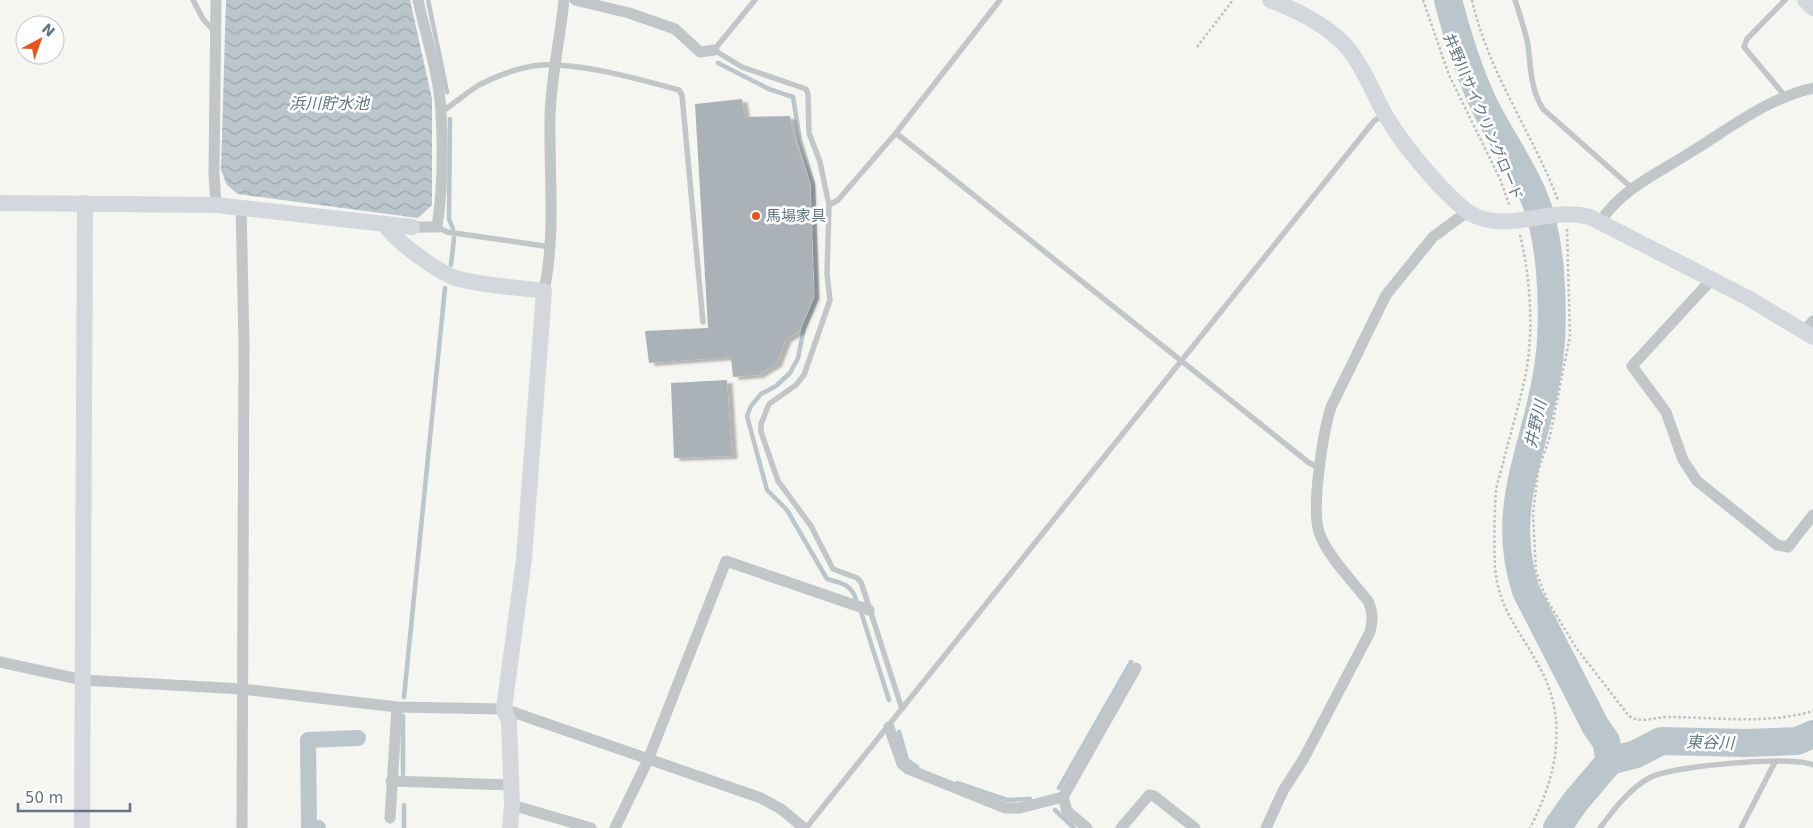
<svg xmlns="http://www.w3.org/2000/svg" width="1813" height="828" viewBox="0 0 1813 828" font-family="'DejaVu Sans','Noto Sans JP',sans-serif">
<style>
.water{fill:url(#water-waves)}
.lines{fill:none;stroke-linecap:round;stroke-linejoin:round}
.stream{stroke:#bbc6cc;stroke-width:4.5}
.canal{stroke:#bbc6cc;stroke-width:16}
.river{stroke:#bbc6cc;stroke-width:28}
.building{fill:#aab2b7;filter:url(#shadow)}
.path{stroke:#bcbec0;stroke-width:2.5;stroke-dasharray:2.5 2.5;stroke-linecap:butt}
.lane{stroke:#c2c6c9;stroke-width:5.5}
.street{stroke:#c2c6c9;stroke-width:11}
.secondary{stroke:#d4d8dc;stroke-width:16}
.poi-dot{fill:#e45521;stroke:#fff;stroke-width:2}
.labels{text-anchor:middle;stroke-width:5;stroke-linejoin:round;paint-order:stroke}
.street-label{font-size:15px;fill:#637482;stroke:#fff}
.poi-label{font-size:15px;fill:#637482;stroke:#fff;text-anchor:start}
.water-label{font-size:16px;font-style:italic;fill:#5f767f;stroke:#fff}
</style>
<defs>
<pattern id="water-waves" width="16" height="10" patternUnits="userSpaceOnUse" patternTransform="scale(1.25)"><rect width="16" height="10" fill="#bbc6cc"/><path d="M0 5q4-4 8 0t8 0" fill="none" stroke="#9ca5ab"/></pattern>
<filter id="shadow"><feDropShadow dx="5.5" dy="3" stdDeviation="1" flood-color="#0004"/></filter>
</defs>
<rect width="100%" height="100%" fill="#f5f5f1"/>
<!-- water -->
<path class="water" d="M226,0H410L432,99V205L418,218L238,194L227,185L221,170Z"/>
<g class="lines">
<!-- stream -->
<g class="stream">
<path d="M428,0L447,92"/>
<path d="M718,63L769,89L793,97L800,140L813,183L817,297L804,328L798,358L790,373L776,386L761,394L751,406L747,416L767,490L787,510L827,579C841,583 851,584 856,599"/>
<path d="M450,119L449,219L453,229"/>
<path d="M451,265L454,238"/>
<path d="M861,612L889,700"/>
<path d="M404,697L445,288"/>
<path d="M899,732L907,760L917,767"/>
<path d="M403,774V716"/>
<path d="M957,783L1007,800L1030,799"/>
<path d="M1059,788L1131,662"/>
<path d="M404,805V828"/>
<path d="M1055,810L1074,828"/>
</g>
<!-- canal -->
<path class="canal" d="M318,828H309L308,740L358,738"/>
<!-- river -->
<g class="river">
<path d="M1448,0C1457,34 1467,68 1482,100C1497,134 1522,165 1535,200C1544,222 1548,248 1550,271C1553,307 1553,344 1546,380C1532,457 1500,511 1526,591L1596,727L1606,741L1610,761"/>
<path d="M1610,761L1636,754L1661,741L1746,743L1797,741L1813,734"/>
<path d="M1557,828L1575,802L1610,761"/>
</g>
</g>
<!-- building -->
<g class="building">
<path d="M742,99L745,117L790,116L794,137L810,183L814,297L799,331L786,339L776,364L758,375L733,377L731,357L649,363L645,331L708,328L695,104Z"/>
<path d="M727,380L732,456L674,458L671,383Z"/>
</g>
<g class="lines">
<!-- path -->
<g class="path">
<path d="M1423,0L1449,75L1500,179L1510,207"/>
<path d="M1472,0C1488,72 1532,132 1558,200"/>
<path d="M1197,47L1233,0"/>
<path d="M1567,229L1570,336L1550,436L1538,471L1533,514L1536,572L1548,602L1577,649L1629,716C1642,724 1653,717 1667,717C1715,717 1765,725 1813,711"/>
<path d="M1520,235C1531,280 1534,333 1525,378C1519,405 1511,432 1504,459C1502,469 1497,481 1496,492C1494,516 1494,543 1495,567C1499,611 1520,630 1539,666C1569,720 1557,776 1530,828"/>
</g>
<!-- lane -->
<g class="lane">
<path d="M193,0L203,19L214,31"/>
<path d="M755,0L714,50L742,67L806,89L808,94L809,133L820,162L829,205L827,274L830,300L804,375L796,385L769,404L761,424V432L778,481L811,526L833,569L857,578L861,582L902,709"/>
<path d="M1515,0C1520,15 1525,30 1528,45C1531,68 1530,88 1543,109L1632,188"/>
<path d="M1785,0L1747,39L1744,47L1785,96"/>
<path d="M441,112C454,104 466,93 479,85C496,76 520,67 540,65C582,63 638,79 679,90L682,95L703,322"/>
<path d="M896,133L1308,462L1319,468"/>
<path d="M829,205L838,200L896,133L1000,0"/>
<path d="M437,227L447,232L551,247"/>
<path d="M806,828L1374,121L1383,115"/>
<path d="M1600,828C1614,809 1630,788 1651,777C1674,766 1791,755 1813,765"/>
<path d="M1741,828L1775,762"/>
</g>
<!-- street -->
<g class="street">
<path d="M216,0L214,173L216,205"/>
<path d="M575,0L629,13L675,29L700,52L714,50"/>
<path d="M241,207L244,343L242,828"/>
<path d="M1601,221C1621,189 1660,172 1691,152C1730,128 1768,98 1813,88"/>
<path d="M412,227H437C443,190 443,150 441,112C439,75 426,37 418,0"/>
<path d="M1712,279L1632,366L1666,412L1683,460L1697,481L1777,545L1788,547L1813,515"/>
<path d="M544,291C556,234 549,176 550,117C551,78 560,39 564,0"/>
<path d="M1804,332L1813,321"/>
<path d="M0,662L83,680L242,689L397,707L504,709L761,798L781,809L804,828"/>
<path d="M889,727L902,764L908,769L1005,808H1020L1063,797"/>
<path d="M391,781L511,785"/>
<path d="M512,805L591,828"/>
<path d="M390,818L397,707"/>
<path d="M615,828L648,760L726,561L869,610"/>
<path d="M1087,828L1067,811L1063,797L1136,668"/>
<path d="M1121,828L1149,795L1154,796L1195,828"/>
<path d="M1266,828L1283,791L1304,758L1370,632C1373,620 1373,612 1368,601C1353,582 1326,554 1319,532C1311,507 1323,433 1331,407L1386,295L1433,237L1467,212"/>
</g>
<!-- secondary -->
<g class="secondary">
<path d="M1270,0C1296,10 1325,24 1345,45C1361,63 1370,86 1381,107C1397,137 1417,161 1440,186C1448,194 1458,205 1468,212C1506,236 1550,205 1590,217L1750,299L1813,337"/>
<path d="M1805,0L1813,8"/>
<path d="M0,203L216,205L412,227"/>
<path d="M385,225C395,241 440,274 459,279C486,286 516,287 544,291L524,559L504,709L509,721L512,805L510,828"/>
<path d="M82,828L85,203"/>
</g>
</g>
<!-- markers -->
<circle class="poi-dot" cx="756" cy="216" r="5"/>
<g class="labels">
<!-- street labels -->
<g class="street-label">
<text transform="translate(1483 117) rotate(67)" y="5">井野川サイクリングロード</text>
</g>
<!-- poi labels -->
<g class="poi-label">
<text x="766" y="221">馬場家具</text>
</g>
<!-- water labels -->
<g class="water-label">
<text x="329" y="109">浜川貯水池</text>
<text transform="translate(1535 424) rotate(-77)" y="6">井野川</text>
<text transform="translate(1710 742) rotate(1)" y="6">東谷川</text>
</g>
</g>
<!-- north arrow -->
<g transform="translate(40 40) rotate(41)"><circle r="24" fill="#ffffff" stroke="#c1c7cd"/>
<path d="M0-4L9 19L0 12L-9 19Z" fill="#e45521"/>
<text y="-8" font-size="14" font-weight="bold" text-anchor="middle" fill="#637482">N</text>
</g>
<!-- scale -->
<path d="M18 803v8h112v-8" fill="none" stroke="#637482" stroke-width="2.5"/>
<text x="25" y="803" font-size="15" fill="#637482" stroke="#ffffff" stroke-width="4" paint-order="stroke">50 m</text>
</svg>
